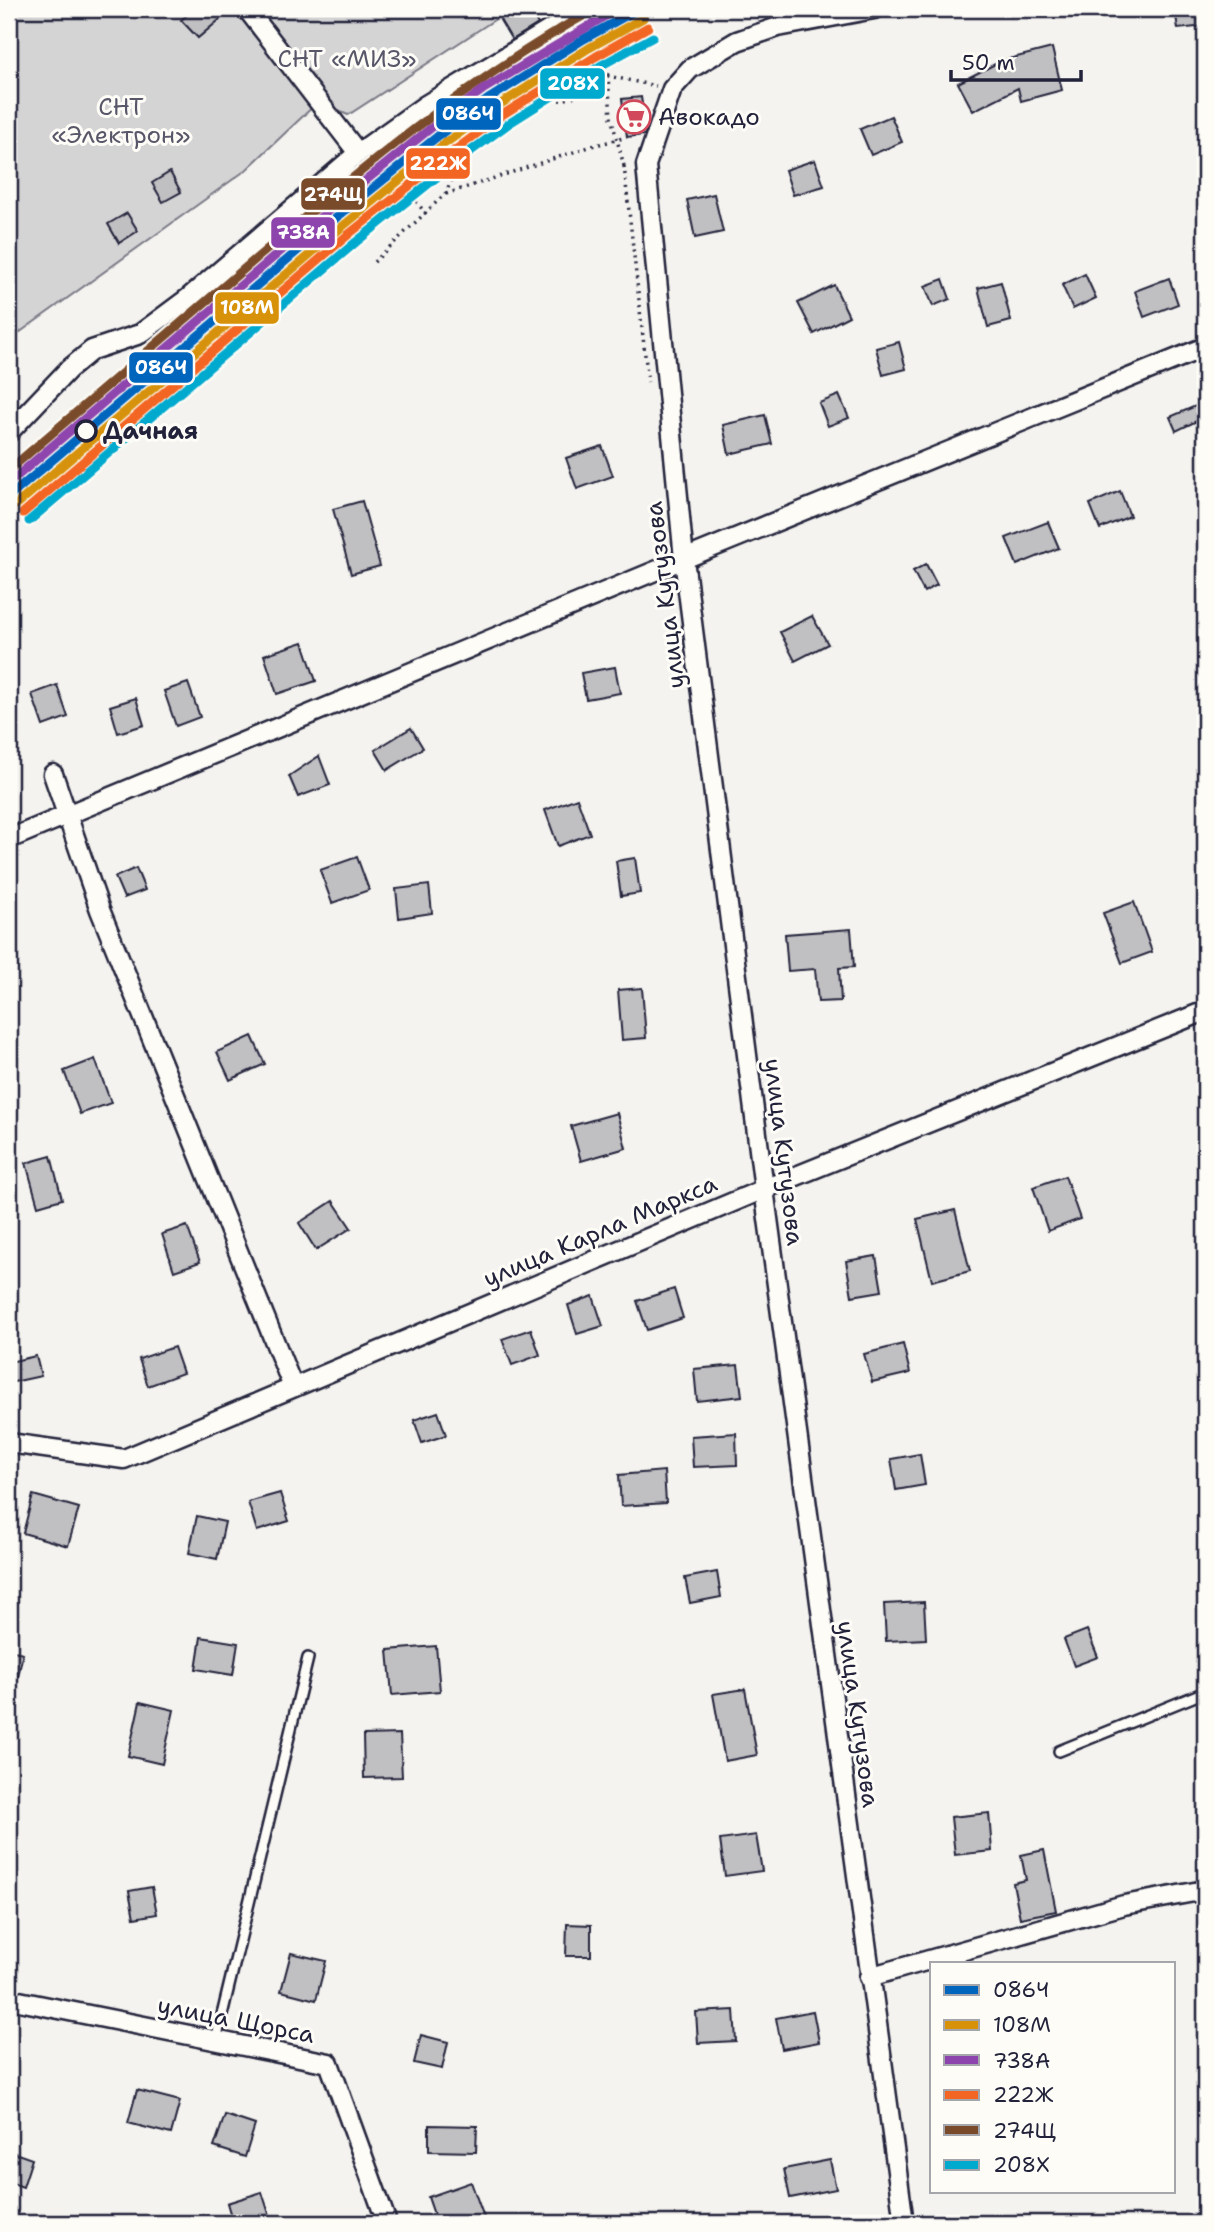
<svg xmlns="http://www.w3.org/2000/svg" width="1214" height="2232" viewBox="0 0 1214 2232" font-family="'Shantell Sans',sans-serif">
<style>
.green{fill:#d5d4d5;stroke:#7c7b88;stroke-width:2}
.building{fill:#c0bfc2;stroke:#22223b;stroke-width:2}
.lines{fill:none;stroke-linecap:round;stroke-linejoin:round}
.lane-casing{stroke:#22223b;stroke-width:14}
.street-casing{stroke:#22223b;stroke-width:23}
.path{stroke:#22223b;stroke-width:3.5;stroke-dasharray:2 5;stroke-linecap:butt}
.lane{stroke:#fdfcf7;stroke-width:9}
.street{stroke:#fdfcf7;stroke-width:18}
.rail-1-casing{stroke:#fdfcf7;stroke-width:14}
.rail-2-casing{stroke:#fdfcf7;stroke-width:14}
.rail-3-casing{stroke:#fdfcf7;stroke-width:14}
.rail-4-casing{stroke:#fdfcf7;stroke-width:14}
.rail-5-casing{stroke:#fdfcf7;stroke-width:14}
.rail-6-casing{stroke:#fdfcf7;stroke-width:14}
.rail-1{stroke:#0065bd;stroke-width:9}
.rail-2{stroke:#d79209;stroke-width:9}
.rail-3{stroke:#8e44ad;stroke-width:9}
.rail-4{stroke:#f26522;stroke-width:9}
.rail-5{stroke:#7a4b2a;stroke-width:9}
.rail-6{stroke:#00a9ce;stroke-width:9}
.stop-dot{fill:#fdfcf7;stroke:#22223b;stroke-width:3.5}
.labels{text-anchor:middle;stroke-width:6;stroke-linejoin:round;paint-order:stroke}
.park-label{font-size:24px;fill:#585769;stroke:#fdfcf7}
.poi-label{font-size:24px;fill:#22223b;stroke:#fdfcf7;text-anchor:start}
.stop-label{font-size:24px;font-weight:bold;fill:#22223b;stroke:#fdfcf7;text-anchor:start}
.street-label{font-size:24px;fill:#22223b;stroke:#fdfcf7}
.line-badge{stroke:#fdfcf7;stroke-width:2.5}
.badge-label{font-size:19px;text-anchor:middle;font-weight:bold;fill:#fff}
</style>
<rect width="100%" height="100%" fill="#f4f3ef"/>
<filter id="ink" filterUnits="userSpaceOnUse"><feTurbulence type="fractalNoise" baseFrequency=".0143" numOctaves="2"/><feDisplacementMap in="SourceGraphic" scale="14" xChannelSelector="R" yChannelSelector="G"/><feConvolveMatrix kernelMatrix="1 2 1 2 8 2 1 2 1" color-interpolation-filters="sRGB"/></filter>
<g filter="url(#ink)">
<!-- green -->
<path class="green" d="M9,9H511L348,115L318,102L246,170L9,340Z"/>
<!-- building -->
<g class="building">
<path d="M194,9H232L198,38L181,20Z"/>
<path d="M518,9H529L538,24L512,40L500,20Z"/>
<path d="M1175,9H1205V26L1178,29Z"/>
<path d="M1052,48L1062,90L1021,101L1018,88L973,111L958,83L1001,61Z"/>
<path d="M641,97L646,130L644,135L627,137L622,99Z"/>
<path d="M891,116L902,142L871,155L860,129Z"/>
<path d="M815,160L824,186L793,195L785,170Z"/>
<path d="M170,172L181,192L163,202L152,183Z"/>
<path d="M714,194L723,232L695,238L687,200Z"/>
<path d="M127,213L138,231L119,243L108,224Z"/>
<path d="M1085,274L1096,298L1073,309L1062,285Z"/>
<path d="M1169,278L1178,304L1144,317L1135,291Z"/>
<path d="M943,279L950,299L933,306L925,286Z"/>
<path d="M1001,282L1011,321L988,327L978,288Z"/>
<path d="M834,285L849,316L814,334L798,303Z"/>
<path d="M899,342L906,369L883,375L876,348Z"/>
<path d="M839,395L849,418L828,426L819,403Z"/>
<path d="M1205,402V417L1176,431L1170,417Z"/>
<path d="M765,415L772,444L729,454L723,425Z"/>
<path d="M602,446L613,476L577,489L566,458Z"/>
<path d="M1120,491L1130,516L1100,529L1090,504Z"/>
<path d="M362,501L380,566L351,574L333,509Z"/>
<path d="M1048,522L1059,548L1017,565L1006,538Z"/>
<path d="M926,564L937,585L924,592L913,571Z"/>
<path d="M812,616L828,644L795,661L780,632Z"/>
<path d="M303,642L316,681L277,694L264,655Z"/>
<path d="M615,667L620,693L586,699L581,673Z"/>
<path d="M188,683L200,717L176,726L164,691Z"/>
<path d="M57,685L68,717L43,726L32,694Z"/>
<path d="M136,698L144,725L118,733L110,706Z"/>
<path d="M411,728L423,748L387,770L375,750Z"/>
<path d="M319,756L330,785L298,797L289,776Z"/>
<path d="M577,798L590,834L558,846L545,810Z"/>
<path d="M357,857L369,890L332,903L320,870Z"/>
<path d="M635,858L640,893L621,896L616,861Z"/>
<path d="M136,868L145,890L124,898L115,877Z"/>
<path d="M429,885L432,913L399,918L396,889Z"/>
<path d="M1134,902L1152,952L1122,963L1103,913Z"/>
<path d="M851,929L854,967L839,968L841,1001L818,1002L815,969L788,971L785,934Z"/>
<path d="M642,988L646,1038L622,1040L618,990Z"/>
<path d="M252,1036L265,1064L230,1080L217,1052Z"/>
<path d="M95,1059L111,1103L80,1114L64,1071Z"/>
<path d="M617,1113L626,1148L581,1161L571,1126Z"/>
<path d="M51,1156L62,1199L38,1206L26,1163Z"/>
<path d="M1065,1176L1080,1219L1048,1231L1033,1187Z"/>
<path d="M333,1201L351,1228L316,1250L299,1223Z"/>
<path d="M955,1210L970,1271L932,1281L917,1219Z"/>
<path d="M187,1226L200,1262L174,1271L162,1234Z"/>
<path d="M876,1256L882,1291L852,1296L846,1261Z"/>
<path d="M674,1289L683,1318L647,1330L637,1301Z"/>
<path d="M593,1296L603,1326L577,1334L568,1305Z"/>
<path d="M531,1329L540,1355L512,1365L502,1339Z"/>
<path d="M903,1344L910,1373L872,1382L864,1354Z"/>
<path d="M174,1347L183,1373L148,1386L139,1359Z"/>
<path d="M36,1356L41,1376L9,1383V1362Z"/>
<path d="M738,1365L742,1396L697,1401L694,1369Z"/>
<path d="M438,1412L446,1435L422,1443L414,1420Z"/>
<path d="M736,1433L737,1465L693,1467L691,1436Z"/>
<path d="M920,1454L925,1485L896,1490L891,1459Z"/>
<path d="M664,1471L666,1503L621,1506L619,1475Z"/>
<path d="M280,1493L289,1521L257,1531L248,1502Z"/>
<path d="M33,1495L79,1508L68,1546L23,1533Z"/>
<path d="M197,1516L225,1522L217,1559L189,1553Z"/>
<path d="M717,1572L721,1597L690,1603L685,1578Z"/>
<path d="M924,1602L926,1639L886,1641L884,1604Z"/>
<path d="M1087,1630L1098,1657L1074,1666L1064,1639Z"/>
<path d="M201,1637L238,1643L233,1675L196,1669Z"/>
<path d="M436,1646L440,1691L392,1695L388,1650Z"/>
<path d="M9,1650L23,1653L15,1691L9,1690Z"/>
<path d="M745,1689L757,1755L725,1761L713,1694Z"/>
<path d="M140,1702L174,1710L162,1764L128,1756Z"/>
<path d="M400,1734L402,1777L364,1778L363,1735Z"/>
<path d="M989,1813L992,1851L955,1855L951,1817Z"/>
<path d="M756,1835L762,1871L725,1876L720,1840Z"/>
<path d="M1044,1850L1056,1911L1020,1918L1013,1883L1026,1880L1021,1855Z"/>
<path d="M152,1887L157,1914L134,1918L129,1891Z"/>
<path d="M567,1924L591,1925V1956H566Z"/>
<path d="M291,1953L326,1961L316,2000L281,1991Z"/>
<path d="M734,2010L736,2041L698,2043L696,2012Z"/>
<path d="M813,2011L819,2042L782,2049L776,2018Z"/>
<path d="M421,2035L448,2042L442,2069L414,2063Z"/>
<path d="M137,2090L180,2101L171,2134L128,2123Z"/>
<path d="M225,2115L255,2125L245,2157L214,2147Z"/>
<path d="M429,2125L477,2126L476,2152L429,2151Z"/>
<path d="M9,2151L32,2159L23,2187L9,2182Z"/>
<path d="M830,2160L836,2189L790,2198L784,2169Z"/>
<path d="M471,2182L486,2223H437L428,2197Z"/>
<path d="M262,2192L272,2223H233L227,2203Z"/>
</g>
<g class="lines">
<defs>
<g id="lane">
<path d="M1059,1751L1205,1692"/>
<path d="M216,2040L308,1658"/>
</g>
<g id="street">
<path d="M247,9L358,153"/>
<path d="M874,9L778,27L737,41L690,69L672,89L646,165L684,559L764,1189L904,2223"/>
<path d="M9,432L69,369L92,350L140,334L187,299L358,153L424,106L584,9"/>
<path d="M53,774L100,910L293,1387"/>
<path d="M9,839L684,559L1205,347"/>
<path d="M9,1443L124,1459L764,1189L1205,1011"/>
<path d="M869,1977L1124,1905L1205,1890"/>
<path d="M9,1999L329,2063L387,2223"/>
</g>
</defs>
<!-- lane casing -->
<use href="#lane" class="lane-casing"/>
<!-- street casing -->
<use href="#street" class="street-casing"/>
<!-- path -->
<g class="path">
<path d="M431,121L444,145L461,161"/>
<path d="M624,166L648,382"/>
<path d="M624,166L611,117L608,76L656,86"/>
<path d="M403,185L426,214"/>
<path d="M446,194L592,146L627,137"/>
<path d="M412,196C427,186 442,165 444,146"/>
<path d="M374,262L445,194L461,161L483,140L540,104L571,98L608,76L600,49V17"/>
</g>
<!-- lane -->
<use href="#lane" class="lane"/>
<!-- street -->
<use href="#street" class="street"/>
<defs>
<path id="rail-1" d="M9,497L336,218L438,136L490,98L584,39L638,9"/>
<path id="rail-2" d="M16,505L343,226L444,144L496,107L589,48L643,18"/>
<path id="rail-3" d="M9,483L329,210L431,128L484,89L617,9"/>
<path id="rail-4" d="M23,513L349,234L451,153L502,115L595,57L648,27"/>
<path id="rail-5" d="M9,470C89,401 170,332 251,263C360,170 469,79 595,9"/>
<path id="rail-6" d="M29,521L356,242L457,161L508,124L600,66L653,37"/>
</defs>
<!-- rail-1 casing -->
<use href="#rail-1" class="rail-1-casing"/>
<!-- rail-2 casing -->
<use href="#rail-2" class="rail-2-casing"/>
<!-- rail-3 casing -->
<use href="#rail-3" class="rail-3-casing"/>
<!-- rail-4 casing -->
<use href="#rail-4" class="rail-4-casing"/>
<!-- rail-5 casing -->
<use href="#rail-5" class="rail-5-casing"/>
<!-- rail-6 casing -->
<use href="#rail-6" class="rail-6-casing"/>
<!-- rail-1 -->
<use href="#rail-1" class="rail-1"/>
<!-- rail-2 -->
<use href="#rail-2" class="rail-2"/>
<!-- rail-3 -->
<use href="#rail-3" class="rail-3"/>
<!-- rail-4 -->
<use href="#rail-4" class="rail-4"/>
<!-- rail-5 -->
<use href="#rail-5" class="rail-5"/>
<!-- rail-6 -->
<use href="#rail-6" class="rail-6"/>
</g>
</g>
<!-- icons -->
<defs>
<symbol id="supermarket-ring" viewBox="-11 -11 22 22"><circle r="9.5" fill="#fdfcf7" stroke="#d1495b" stroke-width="1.5"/><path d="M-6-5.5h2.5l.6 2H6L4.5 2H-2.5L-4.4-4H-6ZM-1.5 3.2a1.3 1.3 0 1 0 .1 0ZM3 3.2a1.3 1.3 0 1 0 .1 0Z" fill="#d1495b"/></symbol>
</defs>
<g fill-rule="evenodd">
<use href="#supermarket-ring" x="615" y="98" width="38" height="38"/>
</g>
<!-- markers -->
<circle class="stop-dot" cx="86" cy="431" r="10"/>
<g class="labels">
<!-- park labels -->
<g class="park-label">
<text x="347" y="67">СНТ «МИЗ»</text>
<text x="121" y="115">СНТ<tspan x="121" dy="28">«Электрон»</tspan></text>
</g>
<!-- poi labels -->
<g class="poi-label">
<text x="658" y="125">Авокадо</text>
</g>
<!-- stop labels -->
<g class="stop-label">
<text x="103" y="439">Дачная</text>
</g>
<!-- street labels -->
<g class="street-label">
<text transform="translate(665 595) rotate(-97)" y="8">улица Кутузова</text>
<text transform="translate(784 1152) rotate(83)" y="8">улица Кутузова</text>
<text transform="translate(600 1231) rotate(-23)" y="8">улица Карла Маркса</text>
<text transform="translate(858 1714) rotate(82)" y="8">улица Кутузова</text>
<text transform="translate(236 2020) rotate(11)" y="8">улица Щорса</text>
</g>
</g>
<g class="line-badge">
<rect x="539" y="67" width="67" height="33" rx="7" fill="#00a9ce"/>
<rect x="435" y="97" width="67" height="34" rx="7" fill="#0065bd"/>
<rect x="405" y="147" width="66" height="33" rx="7" fill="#f26522"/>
<rect x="300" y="177" width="66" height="34" rx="7" fill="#7a4b2a"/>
<rect x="270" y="216" width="66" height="33" rx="7" fill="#8e44ad"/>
<rect x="214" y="291" width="66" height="34" rx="7" fill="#d79209"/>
<rect x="128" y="351" width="66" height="33" rx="7" fill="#0065bd"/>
</g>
<g class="badge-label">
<text x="573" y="90">208Х</text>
<text x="468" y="120">086Ч</text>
<text x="438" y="170">222Ж</text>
<text x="333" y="201">274Щ</text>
<text x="303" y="239">738А</text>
<text x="247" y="314">108М</text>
<text x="161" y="374">086Ч</text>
</g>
<!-- margin -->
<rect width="1214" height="2232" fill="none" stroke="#fdfcf7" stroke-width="35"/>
<rect x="18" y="18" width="1179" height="2197" fill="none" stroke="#22223b" stroke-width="2.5" filter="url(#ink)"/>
<!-- legend -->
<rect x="930" y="1962" width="245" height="231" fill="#fdfcf7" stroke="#a5a5ac" stroke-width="2"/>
<rect x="944" y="1985" width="35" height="10" fill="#0065bd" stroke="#a5a5ac" stroke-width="2"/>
<text x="993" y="1997" font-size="21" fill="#22223b">086Ч</text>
<rect x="944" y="2020" width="35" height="10" fill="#d79209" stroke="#a5a5ac" stroke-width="2"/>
<text x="993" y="2032" font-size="21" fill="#22223b">108М</text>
<rect x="944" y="2055" width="35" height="10" fill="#8e44ad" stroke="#a5a5ac" stroke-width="2"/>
<text x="993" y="2068" font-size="21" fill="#22223b">738А</text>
<rect x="944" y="2090" width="35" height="10" fill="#f26522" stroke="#a5a5ac" stroke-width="2"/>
<text x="993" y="2102" font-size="21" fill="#22223b">222Ж</text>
<rect x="944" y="2125" width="35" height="10" fill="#7a4b2a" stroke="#a5a5ac" stroke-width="2"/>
<text x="993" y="2138" font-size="21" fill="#22223b">274Щ</text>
<rect x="944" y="2160" width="35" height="10" fill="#00a9ce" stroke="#a5a5ac" stroke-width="2"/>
<text x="993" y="2172" font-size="21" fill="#22223b">208Х</text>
<!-- scale -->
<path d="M951 70v10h130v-10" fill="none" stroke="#22223b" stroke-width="3.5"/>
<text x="962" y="70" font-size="21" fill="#22223b" stroke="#fdfcf7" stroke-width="5" paint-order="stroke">50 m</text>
</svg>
